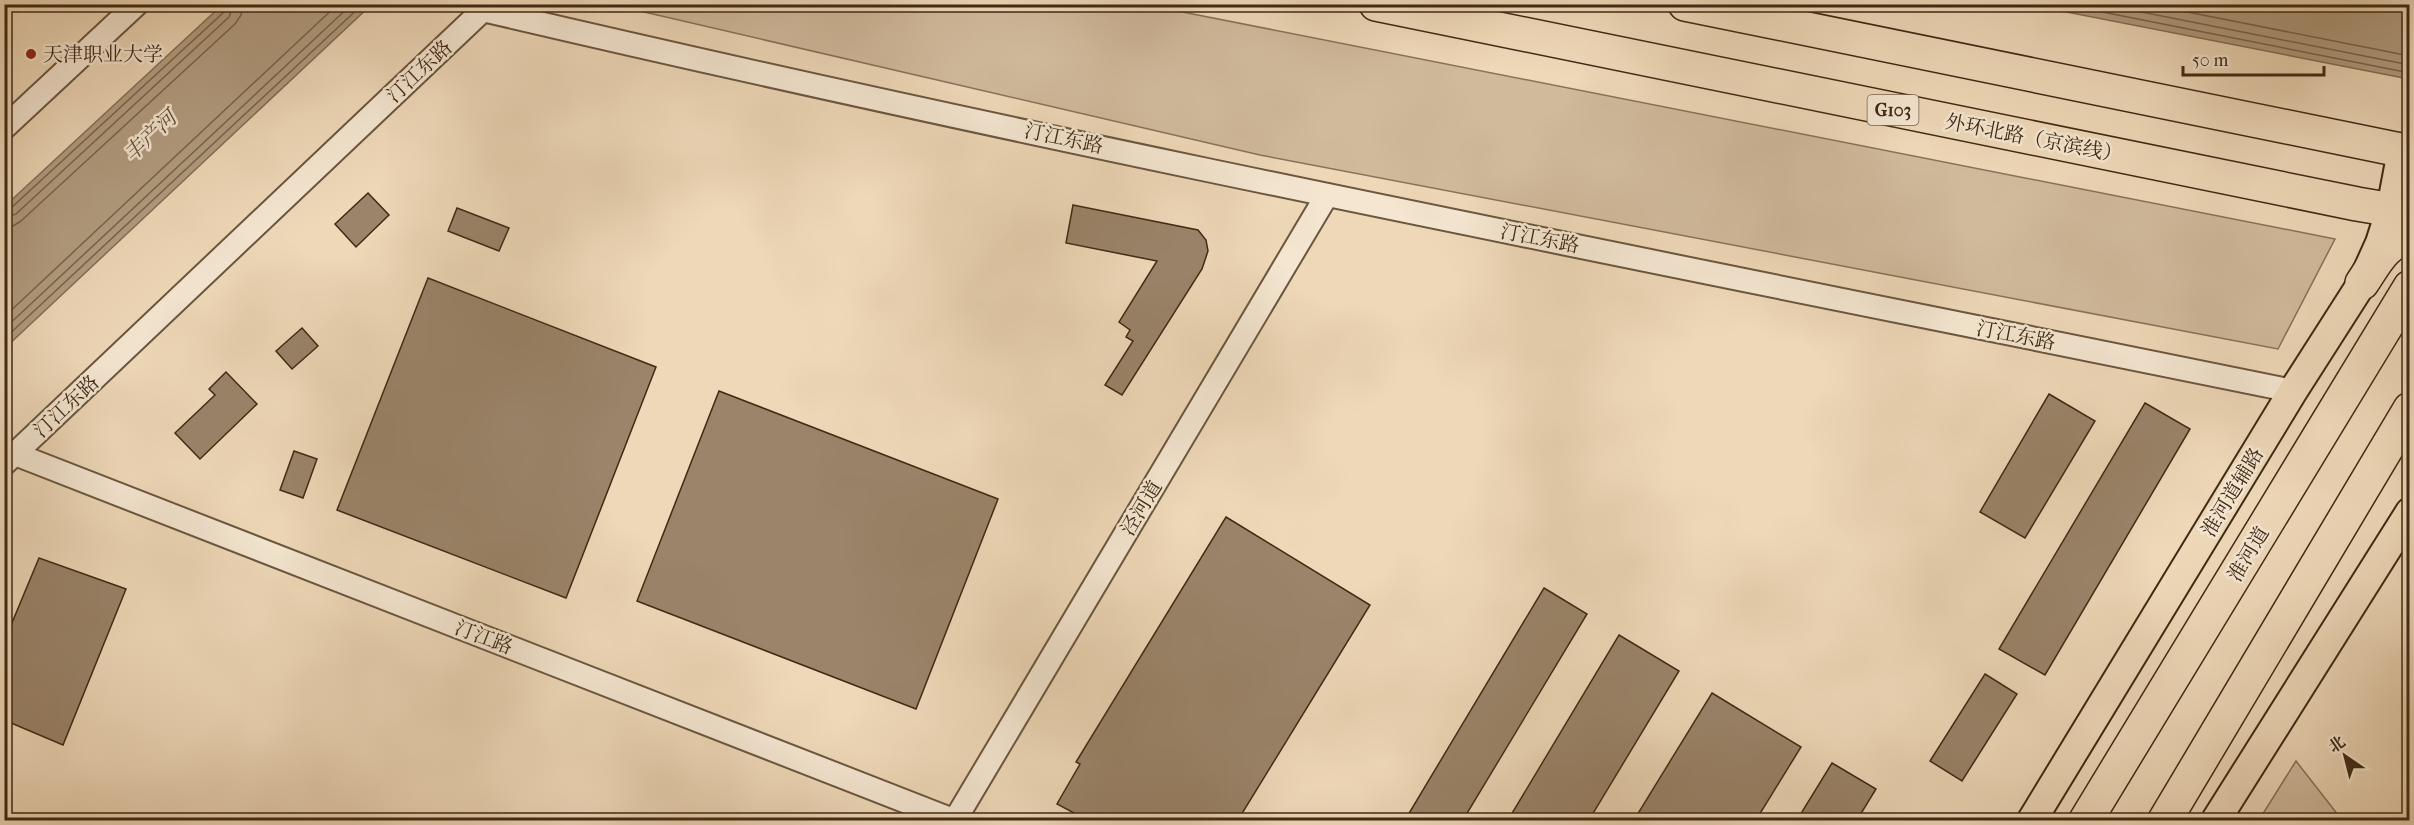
<svg xmlns="http://www.w3.org/2000/svg" width="2414" height="825" viewBox="0 0 2414 825" font-family="'IM FELL French Canon','Noto Serif SC',serif">
<style>
.green{fill:#d0ba9c;stroke:#887258;stroke-width:1.5}
.water{fill:#b29d81;stroke:#846f56;stroke-width:1.5}
.lines{fill:none;stroke-linecap:round;stroke-linejoin:round}
.shore{stroke:#78644b;stroke-width:1.5}
.building{fill:#9a846a;stroke:#3f2a15;stroke-width:1.5}
.minor-casing{stroke:#6b563e;stroke-width:26}
.major-casing{stroke:#3f2a15;stroke-width:32}
.highway-casing{stroke:#3f2a15;stroke-width:36}
.minor{stroke:#f4e6d1;stroke-width:22}
.major{stroke:#eed8b8;stroke-width:28}
.highway{stroke:#eed8b8;stroke-width:33}
.poi-dot{fill:#8f2418;stroke:#f4e6d1;stroke-width:2}
.labels{text-anchor:middle;stroke-width:5;stroke-linejoin:round;paint-order:stroke}
.shield{fill:#f4e6d1;stroke:#75624d;stroke-width:1.5}
.shield-label{font-size:18px;font-weight:bold;fill:#3f2a15}
.poi-label{font-size:20px;fill:#3f2a15;stroke:#f4e6d1;text-anchor:start}
.street-label{font-size:20px;fill:#3f2a15;stroke:#f4e6d1}
.water-label{font-size:21px;font-style:italic;fill:#624c35;stroke:#f4e6d1}
</style>
<rect width="100%" height="100%" fill="#eed8b8"/>
<filter id="stains"><feTurbulence type="fractalNoise" baseFrequency=".00333" numOctaves="4"/><feColorMatrix values="0 0 0 0 .2 0 0 0 0 .09 0 0 0 0 .02 0 0 0 .5 -.17"/></filter>
<radialGradient id="worn" r=".72"><stop offset=".6" stop-color="#630" stop-opacity="0"/><stop offset="1" stop-color="#630" stop-opacity=".3"/></radialGradient>
<!-- green -->
<g class="green">
<path d="M614,5H1147L2335,239L2278,349L1260,155Z"/>
<path d="M2296,761L2342,820H2259Z"/>
</g>
<!-- water -->
<g class="water">
<path d="M222,5H371L5,348V206Z"/>
<path d="M2031,5H2409V79Z"/>
</g>
<g class="lines">
<!-- shore -->
<g class="shore">
<path d="M2062,4L2410,73"/>
<path d="M2101,4L2410,65"/>
<path d="M2147,4L2410,56"/>
<path d="M4,210L11,208L224,12L226,4"/>
<path d="M4,218L16,214L229,17L234,4"/>
<path d="M4,227L13,226L21,221L235,24L241,15L243,4"/>
<path d="M4,317L338,4"/>
<path d="M4,329L352,4"/>
<path d="M4,339L363,4"/>
</g>
</g>
<!-- building -->
<g class="building">
<path d="M368,193L389,215L356,247L335,224Z"/>
<path d="M1073,205L1198,230L1206,240L1208,251L1202,269L1122,395L1105,385L1133,341L1126,337L1130,330L1119,322L1157,261L1066,243Z"/>
<path d="M457,208L509,228L499,251L448,231Z"/>
<path d="M428,278L656,367L566,598L337,510Z"/>
<path d="M302,328L318,346L292,369L276,351Z"/>
<path d="M226,372L257,404L200,459L175,433L215,395L209,389Z"/>
<path d="M719,391L998,499L916,709L637,601Z"/>
<path d="M2049,394L2095,421L2025,538L1980,512Z"/>
<path d="M2145,403L2190,429L2045,675L1999,649Z"/>
<path d="M294,451L317,459L303,498L280,490Z"/>
<path d="M1226,517L1370,605L1238,820H1087L1057,804L1080,764L1076,762Z"/>
<path d="M39,558L126,589L63,745L4,720V642Z"/>
<path d="M1544,588L1587,614L1463,820H1405Z"/>
<path d="M1619,635L1679,671L1589,820H1508Z"/>
<path d="M1985,674L2017,694L1962,781L1930,761Z"/>
<path d="M1712,693L1801,747L1756,820H1634Z"/>
<path d="M1832,763L1876,789L1857,820H1797Z"/>
</g>
<g class="lines">
<defs>
<g id="minor">
<path d="M4,128L137,4"/>
<path d="M15,454L953,820"/>
<path d="M4,464L483,10C1083,151 1689,268 2293,391"/>
<path d="M955,820L1327,195"/>
</g>
<g id="major">
<path d="M2032,820L2293,391L2362,283L2380,243L2391,209L2402,151"/>
<path d="M2216,820L2410,512"/>
</g>
<g id="highway">
<path d="M1376,4L2357,204L2410,213"/>
<path d="M1685,4L2410,152"/>
<path d="M2362,283C2375,264 2385,242 2410,236"/>
<path d="M2086,820L2410,287"/>
<path d="M2165,820L2410,409"/>
</g>
</defs>
<!-- minor casing -->
<use href="#minor" class="minor-casing"/>
<!-- major casing -->
<use href="#major" class="major-casing"/>
<!-- highway casing -->
<use href="#highway" class="highway-casing"/>
<!-- minor -->
<use href="#minor" class="minor"/>
<!-- major -->
<use href="#major" class="major"/>
<!-- highway -->
<use href="#highway" class="highway"/>
</g>
<!-- markers -->
<circle class="poi-dot" cx="31" cy="54" r="6"/>
<g class="labels">
<!-- shield labels -->
<rect class="shield" x="1867.5" y="95" width="51" height="30" rx="4.5"/>
<g class="shield-label">
<text x="1893" y="116">G103</text>
</g>
<!-- poi labels -->
<g class="poi-label">
<text x="43" y="61">天津职业大学</text>
</g>
<!-- street labels -->
<g class="street-label">
<text transform="translate(419 71) rotate(-43)" y="7">汀江东路</text>
<text transform="translate(1064 138) rotate(12)" y="7">汀江东路</text>
<text transform="translate(2034 138) rotate(11)" y="7">外环北路（京滨线）</text>
<text transform="translate(1540 238) rotate(11)" y="7">汀江东路</text>
<text transform="translate(2016 335) rotate(11)" y="7">汀江东路</text>
<text transform="translate(66 406) rotate(-43)" y="7">汀江东路</text>
<text transform="translate(2232 492) rotate(-59)" y="7">淮河道辅路</text>
<text transform="translate(1141 508) rotate(-59)" y="7">泾河道</text>
<text transform="translate(2248 554) rotate(-59)" y="7">淮河道</text>
<text transform="translate(484 637) rotate(21)" y="7">汀江路</text>
</g>
<!-- water labels -->
<g class="water-label">
<text transform="translate(150 136) rotate(-43)" y="7">丰产河</text>
</g>
</g>
<!-- margin -->
<rect width="2414" height="825" fill="none" stroke="#eed8b8" stroke-width="24"/>
<rect x="6" y="6" width="2402" height="813" fill="none" stroke="#3f2a15" stroke-width="3"/>
<rect x="12" y="12" width="2390" height="801" fill="none" stroke="#3f2a15" stroke-width="1.5"/>
<!-- north arrow -->
<g transform="translate(2345 756) rotate(325)" stroke="#f4e6d1" stroke-width="4.5" paint-order="stroke">
<path d="M0-4.5L10 22L0 15L-10 22Z" fill="#3f2a15"/>
<text y="-9" font-size="16" font-weight="bold" text-anchor="middle" fill="#3f2a15">北</text>
</g>
<!-- scale -->
<path d="M2183 66v9h141v-9" fill="none" stroke="#3f2a15" stroke-width="3"/>
<text x="2192" y="66" font-size="18" fill="#3f2a15" stroke="#f4e6d1" stroke-width="4.5" paint-order="stroke">50 m</text>
<rect width="100%" height="100%" filter="url(#stains)"/>
<rect width="100%" height="100%" fill="url(#worn)"/>
</svg>
